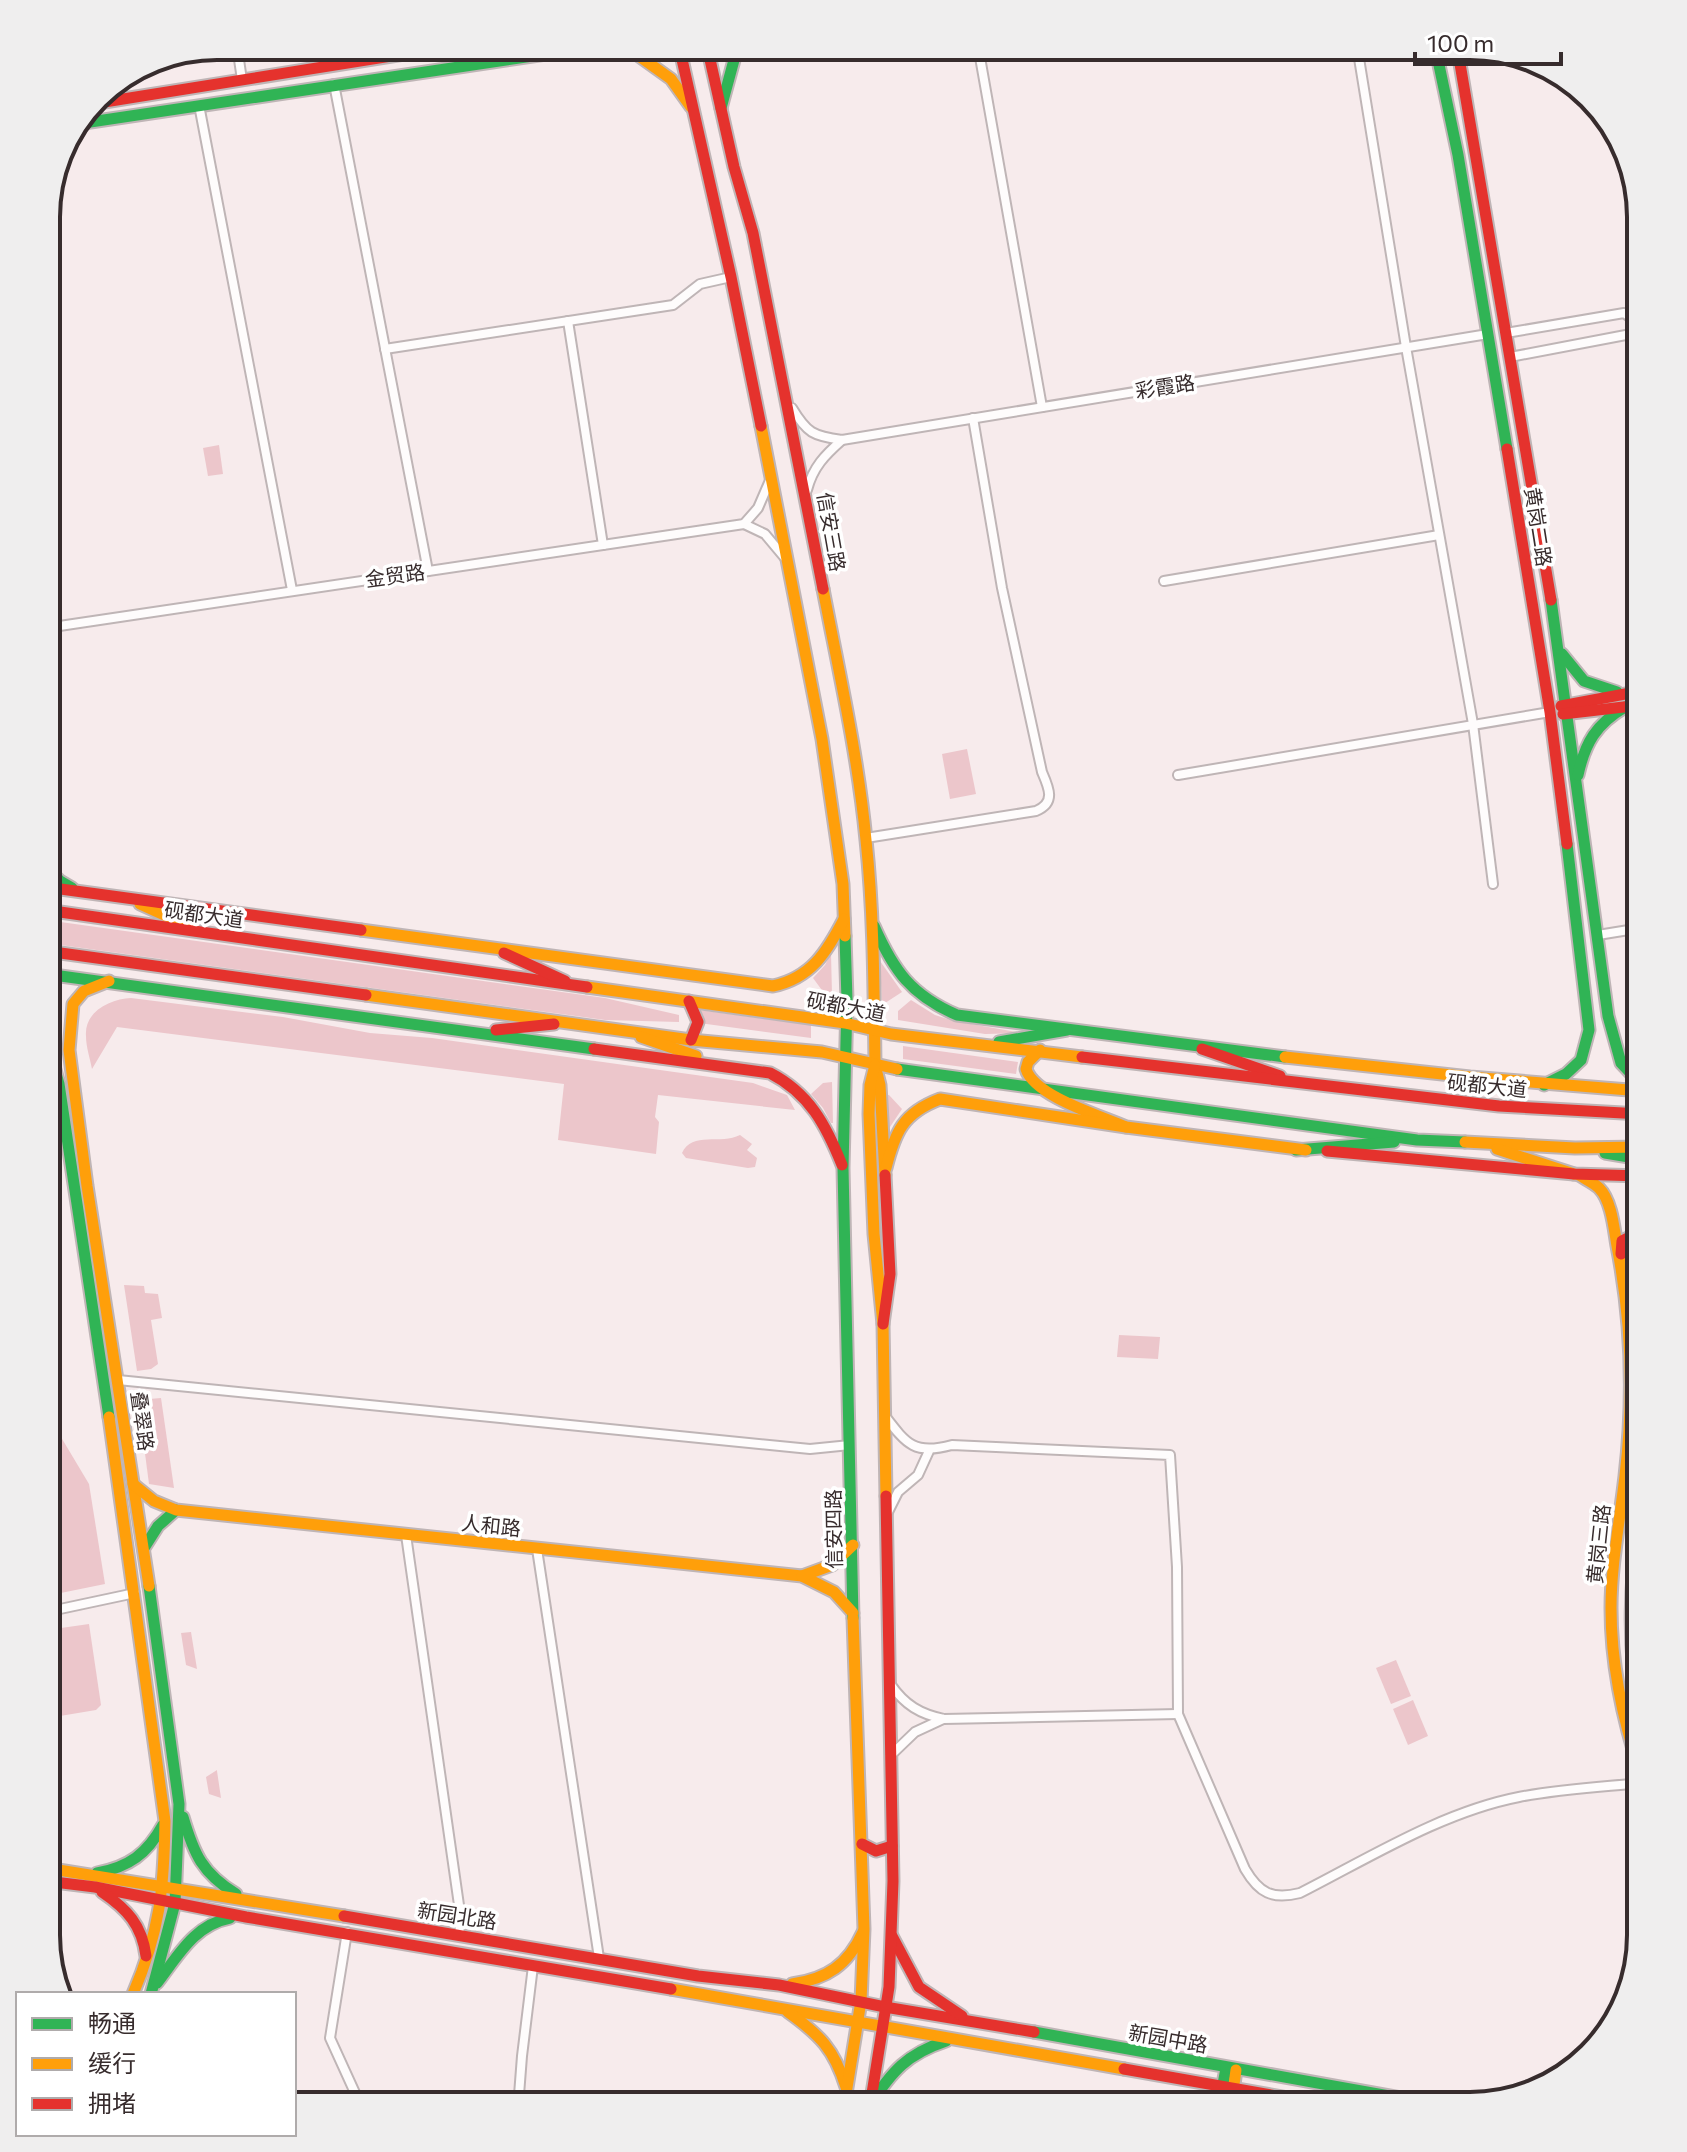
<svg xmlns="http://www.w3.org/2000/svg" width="1687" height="2152" viewBox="0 0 1687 2152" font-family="Commissioner,'Noto Sans SC',sans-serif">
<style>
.green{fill:#ecc6cb}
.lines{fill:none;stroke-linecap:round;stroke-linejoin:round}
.street-casing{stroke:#bfb5b6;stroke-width:12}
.fast-casing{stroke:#bfb5b6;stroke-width:15}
.slow-casing{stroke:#bfb5b6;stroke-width:15}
.jam-casing{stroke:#bfb5b6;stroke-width:15}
.street{stroke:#fefcfc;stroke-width:8}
.fast{stroke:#30b455;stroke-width:11}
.slow{stroke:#ff9f0a;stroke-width:11}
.jam{stroke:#e5322d;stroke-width:11}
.labels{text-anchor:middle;stroke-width:7;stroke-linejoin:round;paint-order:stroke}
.street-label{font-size:20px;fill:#372c2d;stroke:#fff}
.rim{fill:none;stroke:#372c2d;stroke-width:4}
</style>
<rect width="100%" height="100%" fill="#f7ebec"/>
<!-- green -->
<g class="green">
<path d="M219,445L223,474L208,476L203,448Z"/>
<path d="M967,749L976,794L950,799L942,754Z"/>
<path d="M46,920L605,998L679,1015V1022L605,1020L46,943Z"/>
<path d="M831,953L832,995L824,993L813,978L825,965Z"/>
<path d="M880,961L902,992L882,1005Z"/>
<path d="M131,998L283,1017L370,1033L432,1038L753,1083L787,1095L795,1110L658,1095L655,1117L659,1122L656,1154L558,1140L564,1084L117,1027L92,1069C90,1058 86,1047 86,1036C84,1011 111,999 131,998Z"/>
<path d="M911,1000L935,1015L954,1021L1023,1033L985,1034L898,1020V1011Z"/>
<path d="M699,1010L811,1025V1038L699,1023Z"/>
<path d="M903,1046L1018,1062L1016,1074L903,1059Z"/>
<path d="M832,1082L833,1123H831L823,1108L811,1094L823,1083Z"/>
<path d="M883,1095H889L902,1109L884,1136Z"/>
<path d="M740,1135L752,1144L747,1150L757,1158L755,1167L748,1168L686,1158L682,1153C692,1131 721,1145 740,1135Z"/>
<path d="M124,1285L144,1286L145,1293L158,1294L162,1318L151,1320L158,1364L151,1369L137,1371Z"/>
<path d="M1119,1335L1160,1337L1158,1359L1117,1357Z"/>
<path d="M161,1398L174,1488L149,1484L138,1400Z"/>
<path d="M46,1412L89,1484L105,1584L46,1596Z"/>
<path d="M89,1624L101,1705L96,1710L60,1716L47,1635L54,1629Z"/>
<path d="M191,1632L197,1669L186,1665L181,1633Z"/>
<path d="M1396,1660L1411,1696L1391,1704L1376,1668Z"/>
<path d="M1413,1700L1428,1736L1408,1745L1393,1709Z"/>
<path d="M217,1770V1771L221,1798L209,1794L206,1777Z"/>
</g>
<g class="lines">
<defs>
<g id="street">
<path d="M237,46L242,80"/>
<path d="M978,46L1042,407"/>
<path d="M1357,46L1406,347L1473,724L1493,884"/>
<path d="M334,84L428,571"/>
<path d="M199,105L292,590"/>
<path d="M1614,126V140L1623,157"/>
<path d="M1633,190C1632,209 1638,226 1641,245"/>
<path d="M568,321L603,545"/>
<path d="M1506,333L1624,313L1638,323"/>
<path d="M385,349L673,305L700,284L731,277"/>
<path d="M1510,357L1631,334L1638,323L1641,304"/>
<path d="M792,408C807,433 813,436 842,440L1488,334"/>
<path d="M807,490C813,467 825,455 842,440"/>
<path d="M744,524L765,534L785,558"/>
<path d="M1164,581L1439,535"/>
<path d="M46,628L744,524L758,508L771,478"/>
<path d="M1178,775L1550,712"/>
<path d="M866,838L1036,811C1056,803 1049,788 1042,772L1002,588L973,418"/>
<path d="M1598,935L1641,928"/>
<path d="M118,1380L810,1449L850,1445"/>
<path d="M885,1416C907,1445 915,1455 952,1445L1170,1455L1177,1567L1178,1714L1245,1869C1259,1893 1272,1900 1300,1893C1369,1858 1442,1812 1519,1797C1559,1789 1600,1787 1641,1783"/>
<path d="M888,1512L898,1492L918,1475L929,1451"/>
<path d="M406,1535L461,1919L459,1934"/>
<path d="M537,1549L599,1958"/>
<path d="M46,1612L135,1593"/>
<path d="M891,1685C905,1705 920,1714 944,1719L1178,1714"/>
<path d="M890,1756L915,1732L943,1719"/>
<path d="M347,1932L330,2038L361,2106"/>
<path d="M513,2106L519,2095L522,2056L533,1966"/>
</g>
<g id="fast">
<path d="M1435,46L1458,155L1507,449"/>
<path d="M721,108L734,60L741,46"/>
<path d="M77,124L600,46"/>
<path d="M1551,600L1608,1016L1621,1063L1641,1084"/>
<path d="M1562,654L1584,681L1617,692"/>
<path d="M1578,775C1585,743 1596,724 1625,707"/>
<path d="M46,867L60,881L72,888"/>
<path d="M874,926C894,971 911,995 957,1015L1285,1057"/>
<path d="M845,936L847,1000L843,1168L853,1618"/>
<path d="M46,974L594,1049"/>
<path d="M46,1038L59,1084L109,1417"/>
<path d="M999,1042L1067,1030"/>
<path d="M897,1069L1417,1140L1465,1142"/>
<path d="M1544,1085L1566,1074L1581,1060L1589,1030L1567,844"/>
<path d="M1296,1150L1394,1142"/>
<path d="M1605,1153L1641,1159"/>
<path d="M1641,1509C1630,1578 1626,1646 1641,1715"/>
<path d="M144,1548L158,1526L176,1510"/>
<path d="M149,1586L179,1804L175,1903L151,1994"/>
<path d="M183,1817C194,1854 202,1873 236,1894"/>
<path d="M97,1873C129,1867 147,1854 163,1825"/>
<path d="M157,1983C178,1956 194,1925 230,1918"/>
<path d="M1034,2032L1445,2106"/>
<path d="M870,2105C892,2071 907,2054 946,2041"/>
<path d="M1219,2106L1226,2068"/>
</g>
<g id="slow">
<path d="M625,46L671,79L691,107"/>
<path d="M761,426L822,739L843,884L845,936"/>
<path d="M823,589C839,672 858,756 866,840C874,915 874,990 875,1065L880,1085L885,1175"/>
<path d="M140,904L193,928"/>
<path d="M361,930L773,986C811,978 827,952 844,919"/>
<path d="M109,981L84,991L73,1004L69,1050L87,1186L149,1586"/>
<path d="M587,987L845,1023L891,1034L1082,1057"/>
<path d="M366,995L691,1040L822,1052L897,1069"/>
<path d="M641,1037L696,1056"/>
<path d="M1040,1050L1028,1062L1026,1069C1034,1096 1101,1116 1126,1127"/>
<path d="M1285,1057L1470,1077L1641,1091"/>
<path d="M875,1065L870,1085L869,1114L874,1234L883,1324L886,1496"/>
<path d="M1465,1142L1575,1148L1641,1147"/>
<path d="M1497,1149L1574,1174"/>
<path d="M886,1168C895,1132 903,1113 940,1099L1126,1127L1306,1150"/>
<path d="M1579,1175C1585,1179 1594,1183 1599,1188C1612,1201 1614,1229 1617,1246C1632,1322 1634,1399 1625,1476C1620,1520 1611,1564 1611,1608C1611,1666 1623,1721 1641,1775"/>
<path d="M1641,1223V1251"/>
<path d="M109,1417L165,1821C164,1889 160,1931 133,1994"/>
<path d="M133,1484L154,1501L176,1510L802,1576L834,1592L853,1613"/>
<path d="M802,1576L832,1565L853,1545"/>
<path d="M46,1868L344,1916"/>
<path d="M792,1984C827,1979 848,1965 863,1932"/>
<path d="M671,1989L1124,2069"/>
<path d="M788,2012C820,2035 834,2049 846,2087"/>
<path d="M844,2106L861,2001L864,1929L853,1618"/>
<path d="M1231,2106L1236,2070"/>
</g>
<g id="jam">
<path d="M679,46L731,277L761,426"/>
<path d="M707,46L734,167L753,233L823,589"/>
<path d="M1457,46L1551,600"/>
<path d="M92,104L454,46"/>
<path d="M1507,449L1550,712L1567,844"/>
<path d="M1561,706L1641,691"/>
<path d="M1563,714L1641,705"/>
<path d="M46,887L361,930"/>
<path d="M46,910L587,987"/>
<path d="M46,951L366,995"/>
<path d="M504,953L565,981"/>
<path d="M689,1001L698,1022L691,1040"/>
<path d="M496,1030L554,1024"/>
<path d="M594,1049L770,1073C809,1093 826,1125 842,1165"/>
<path d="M1202,1049L1280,1076"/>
<path d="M1082,1057L1499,1106L1641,1114"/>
<path d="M1327,1151L1574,1174L1641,1176"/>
<path d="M1621,1254L1622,1241L1628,1238L1634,1241L1641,1272"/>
<path d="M883,1324L890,1274L885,1175"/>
<path d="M862,1844L876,1851L892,1846"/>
<path d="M46,1881L95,1887L246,1917L671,1989"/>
<path d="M102,1892C127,1909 142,1925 146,1956"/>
<path d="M344,1916L698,1976L779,1985L885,2007L1034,2032"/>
<path d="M892,1936L919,1987L962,2016"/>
<path d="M1124,2069L1333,2106"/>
<path d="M870,2106L889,1987L893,1881L886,1496"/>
</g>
</defs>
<!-- street casing -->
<use href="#street" class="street-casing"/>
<!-- fast casing -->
<use href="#fast" class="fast-casing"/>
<!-- slow casing -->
<use href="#slow" class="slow-casing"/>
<!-- jam casing -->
<use href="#jam" class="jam-casing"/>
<!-- street -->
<use href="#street" class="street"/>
<!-- fast -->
<use href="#fast" class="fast"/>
<!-- slow -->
<use href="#slow" class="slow"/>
<!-- jam -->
<use href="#jam" class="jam"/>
</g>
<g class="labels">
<!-- street labels -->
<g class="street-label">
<text transform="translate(1165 387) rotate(-9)" y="7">彩霞路</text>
<text transform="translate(1538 527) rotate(81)" y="7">黄岗二路</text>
<text transform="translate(831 532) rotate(80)" y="7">信安三路</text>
<text transform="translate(395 576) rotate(-8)" y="7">金贸路</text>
<text transform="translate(204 915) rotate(8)" y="7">砚都大道</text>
<text transform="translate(846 1007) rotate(11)" y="7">砚都大道</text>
<text transform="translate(1487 1086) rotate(6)" y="7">砚都大道</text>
<text transform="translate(142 1421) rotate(82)" y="7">叠翠路</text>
<text transform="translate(491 1526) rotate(6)" y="7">人和路</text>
<text transform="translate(834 1529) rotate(-91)" y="7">信安四路</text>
<text transform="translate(1599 1544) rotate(-84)" y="7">黄岗三路</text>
<text transform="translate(457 1916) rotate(9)" y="7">新园北路</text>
<text transform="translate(1168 2039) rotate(10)" y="7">新园中路</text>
</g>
</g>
<!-- crop -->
<path d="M0 0H1687V2152H0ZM217 60H1470A157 157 0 0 1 1627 217V1935A157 157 0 0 1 1470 2092H217A157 157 0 0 1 60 1935V217A157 157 0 0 1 217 60Z" fill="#efeeee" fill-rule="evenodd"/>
<path class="rim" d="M217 60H1470A157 157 0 0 1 1627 217V1935A157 157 0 0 1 1470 2092H217A157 157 0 0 1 60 1935V217A157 157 0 0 1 217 60Z"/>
<!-- legend -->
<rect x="16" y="1992" width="280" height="144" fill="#ffffff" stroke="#afabab" stroke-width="2"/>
<rect x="32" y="2018" width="40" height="12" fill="#30b455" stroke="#afabab" stroke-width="2"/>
<text x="88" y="2032" font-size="24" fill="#372c2d">畅通</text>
<rect x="32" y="2058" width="40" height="12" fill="#ff9f0a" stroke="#afabab" stroke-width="2"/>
<text x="88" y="2072" font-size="24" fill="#372c2d">缓行</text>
<rect x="32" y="2098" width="40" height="12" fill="#e5322d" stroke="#afabab" stroke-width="2"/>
<text x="88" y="2112" font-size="24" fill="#372c2d">拥堵</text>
<!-- scale -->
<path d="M1415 52v12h146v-12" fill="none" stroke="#372c2d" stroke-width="4"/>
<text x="1427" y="52" font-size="24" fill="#372c2d" stroke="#ffffff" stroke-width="6" paint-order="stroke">100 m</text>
</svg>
